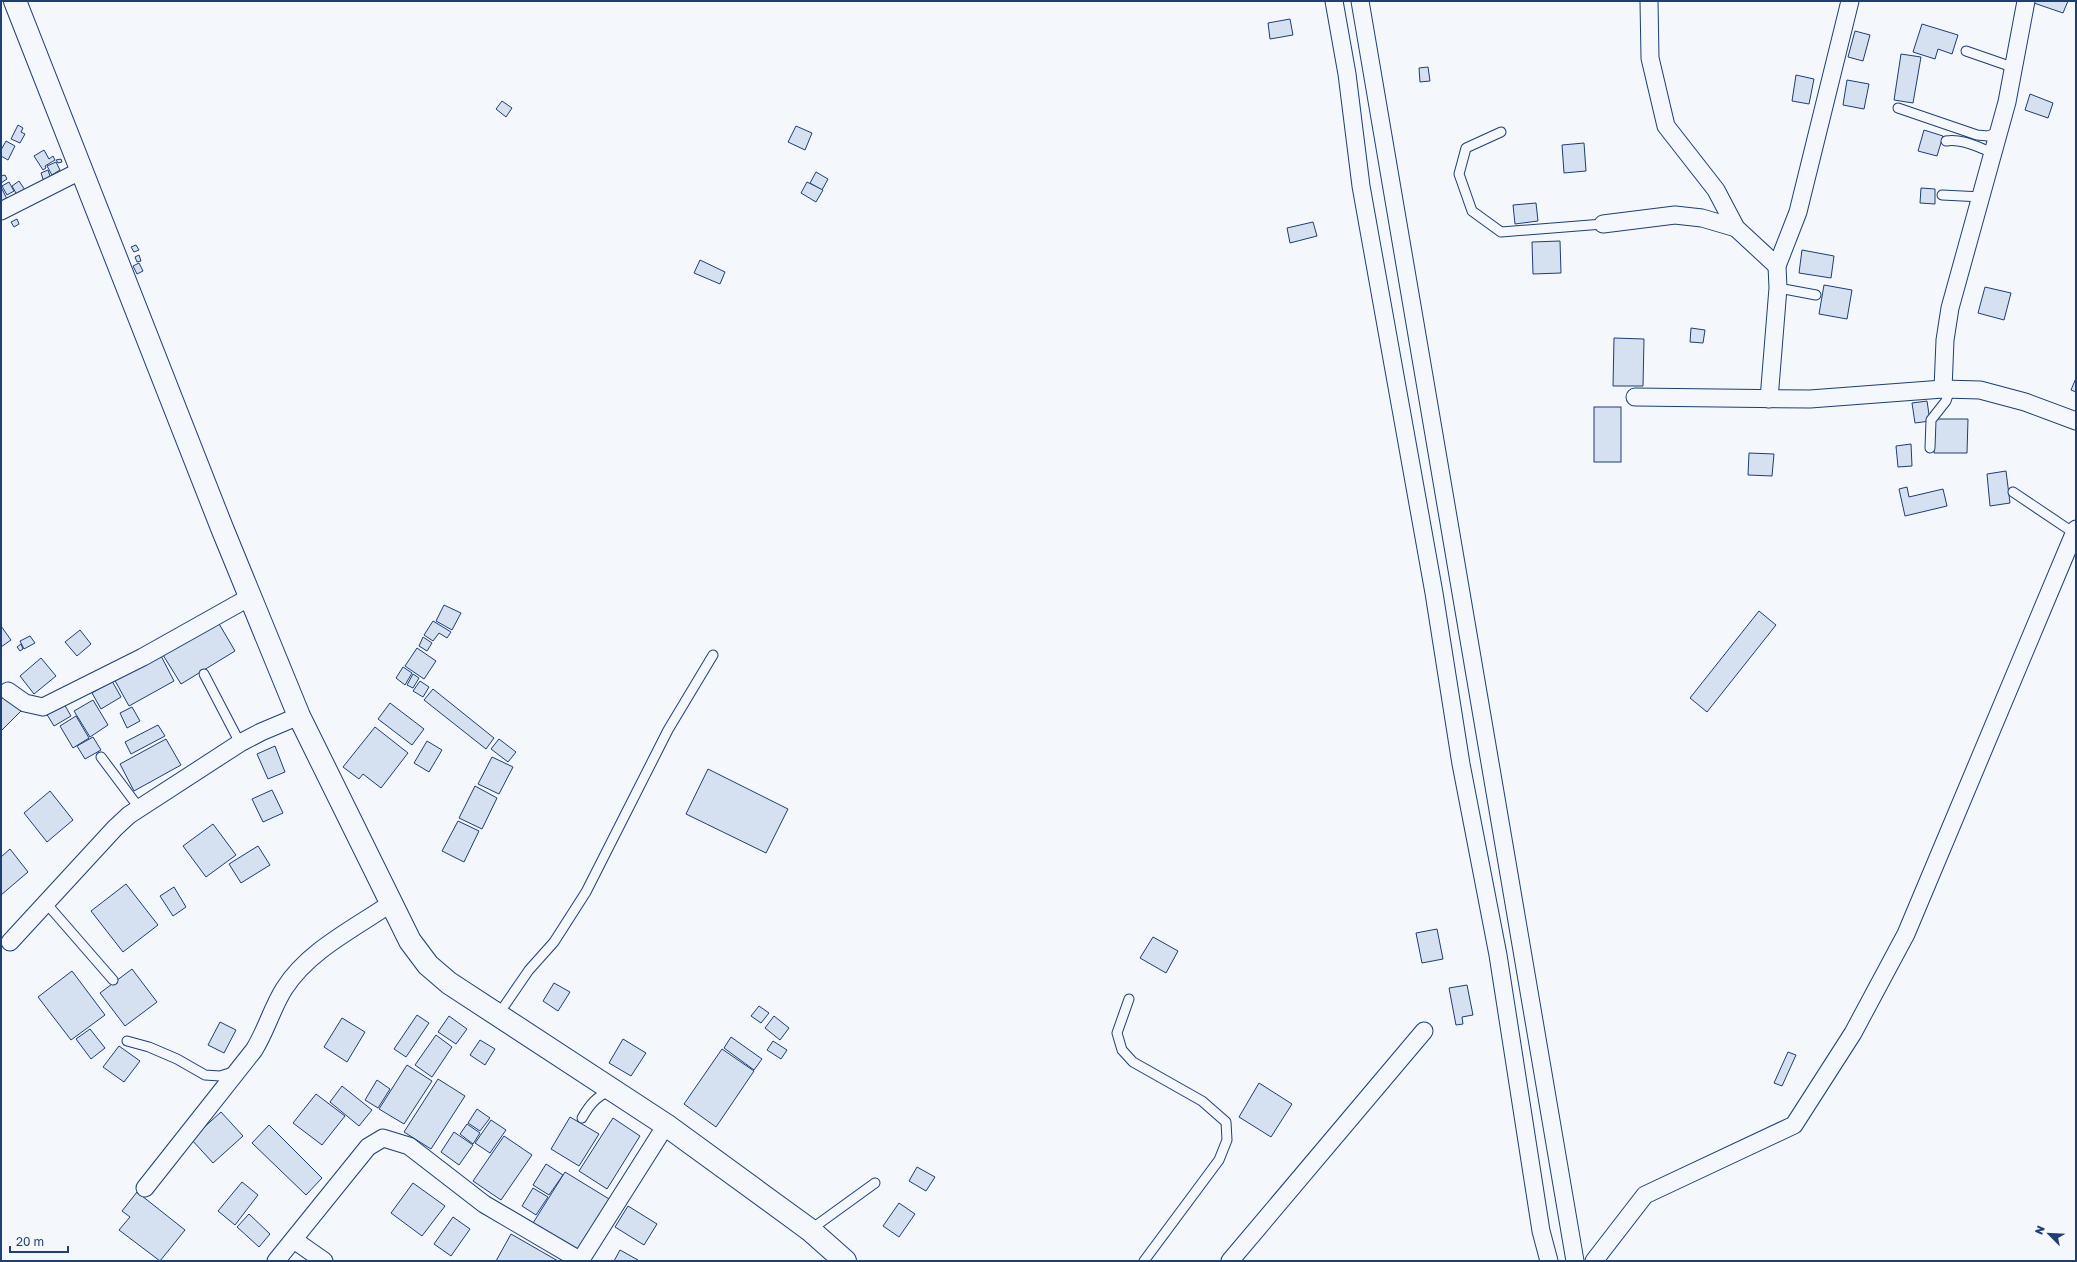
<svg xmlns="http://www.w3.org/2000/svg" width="2077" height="1262" viewBox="0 0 2077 1262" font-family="'Golos Text',sans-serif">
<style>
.building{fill:#d5e0f0;stroke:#1d3f73}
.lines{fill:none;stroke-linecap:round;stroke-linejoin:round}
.lane-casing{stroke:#1d3f73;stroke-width:11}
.street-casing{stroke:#1d3f73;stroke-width:19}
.secondary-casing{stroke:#1d3f73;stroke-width:24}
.lane{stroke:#f4f7fb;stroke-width:9}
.street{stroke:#f4f7fb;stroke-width:17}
.secondary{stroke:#f4f7fb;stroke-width:22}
</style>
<rect width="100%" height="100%" fill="#f4f7fb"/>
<!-- building -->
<g class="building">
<path d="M2028,1H2068L2063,13Z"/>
<path d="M1290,19L1293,35L1270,39L1268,23Z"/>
<path d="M1922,24L1958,35L1952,54L1938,49L1935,59L1913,52Z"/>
<path d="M1855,31L1870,35L1863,61L1848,57Z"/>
<path d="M1901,54L1921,57L1913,103L1894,100Z"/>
<path d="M1428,67L1430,81L1420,82L1419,68Z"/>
<path d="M1796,75L1814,79L1809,104L1792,101Z"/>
<path d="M1847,80L1869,84L1864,109L1843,105Z"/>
<path d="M2030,94L2053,103L2048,118L2025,110Z"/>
<path d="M502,101L512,108L506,117L496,109Z"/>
<path d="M18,125L23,128L21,132L25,134L20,143L11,139Z"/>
<path d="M796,126L812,133L805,150L788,142Z"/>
<path d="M1924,130L1943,136L1937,156L1918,151Z"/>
<path d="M6,141L15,146L8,160L1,156V150Z"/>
<path d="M1584,143L1586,171L1564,173L1562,145Z"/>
<path d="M44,150L49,159L53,156L55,160L45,166L46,168L43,170L34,156Z"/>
<path d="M61,159L62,162L58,163L56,160Z"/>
<path d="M56,162L60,170L52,175L47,166Z"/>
<path d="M48,170L51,179L44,182L41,173Z"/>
<path d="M816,172L828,179L822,190L810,183Z"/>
<path d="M5,175L7,179L1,183V176Z"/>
<path d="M19,181L25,190L17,195L12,186Z"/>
<path d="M9,182L14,191L7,195L2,186Z"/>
<path d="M807,182L823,190L816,202L801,193Z"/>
<path d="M1,187L7,199L1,201Z"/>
<path d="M1921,188L1935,189V204L1920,203Z"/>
<path d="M1536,203L1538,221L1515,224L1513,205Z"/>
<path d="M17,219L19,224L14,227L11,222Z"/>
<path d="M1313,222L1317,236L1290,243L1287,228Z"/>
<path d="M1560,241L1561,273L1533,274L1532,242Z"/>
<path d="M136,245L139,250L134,252L131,247Z"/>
<path d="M1802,250L1834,256L1831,278L1799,273Z"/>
<path d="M139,255L141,261L137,262L135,257Z"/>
<path d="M700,260L725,272L720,284L694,273Z"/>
<path d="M139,263L143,271L137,274L133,266Z"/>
<path d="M1824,285L1852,290L1847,319L1819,314Z"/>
<path d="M1985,287L2011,293L2004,320L1978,313Z"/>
<path d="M1691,328L1705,330L1703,343L1690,342Z"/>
<path d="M1614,338L1644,339L1643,386H1613Z"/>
<path d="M2076,378V392L2071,390Z"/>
<path d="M1927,401L1930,421L1915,423L1912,403Z"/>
<rect x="1594" y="407" width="27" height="55"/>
<path d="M1935,419H1968L1967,453H1934Z"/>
<path d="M1911,444L1912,466L1898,467L1896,446Z"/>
<path d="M1749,453L1774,454L1772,476L1748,475Z"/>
<path d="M2006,471L2010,503L1990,506L1987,474Z"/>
<path d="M1907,487L1909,497L1943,489L1947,506L1905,516L1899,489Z"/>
<path d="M444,605L461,613L452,630L436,621Z"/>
<path d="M1759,611L1776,625L1707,712L1690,698Z"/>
<path d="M433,621L451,632L447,638L439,633L433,641L424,635Z"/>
<path d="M218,622L235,651L181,684L163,655Z"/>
<path d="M1,626L11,640L1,647Z"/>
<path d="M80,630L91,644L77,656L65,642Z"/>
<path d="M30,636L35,643L24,649L20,641Z"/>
<path d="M423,637L432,643L427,651L419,646Z"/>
<path d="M21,644L23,649L20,651L17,647Z"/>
<path d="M417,648L436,661L424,679L405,666Z"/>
<path d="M159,652L174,681L129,706L113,677Z"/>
<path d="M41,658L56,676L34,694L20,676Z"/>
<path d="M403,667L412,673L405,685L396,678Z"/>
<path d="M413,674L419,678L413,688L407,685Z"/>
<path d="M112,681L121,697L101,709L92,693Z"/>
<path d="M420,681L429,687L423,697L413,691Z"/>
<path d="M433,689L494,738L486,749L424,700Z"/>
<path d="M1,693L22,710L1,731Z"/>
<path d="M93,700L108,725L90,737L74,711Z"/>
<path d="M63,702L71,716L54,726L46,713Z"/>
<path d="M390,703L424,729L412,745L378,719Z"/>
<path d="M132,707L140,721L127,728L120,713Z"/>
<path d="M76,716L89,738L73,748L60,726Z"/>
<path d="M158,725L165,736L131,754L125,742Z"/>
<path d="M375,727L408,753L381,788L363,774L359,779L343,767Z"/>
<path d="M93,737L101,750L85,759L77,746Z"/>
<path d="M166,739L181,765L134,791L120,764Z"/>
<path d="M499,739L516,752L508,762L491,749Z"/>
<path d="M427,741L442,750L429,772L414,763Z"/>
<path d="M275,746L285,772L268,779L257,754Z"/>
<path d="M492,757L513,767L499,794L478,784Z"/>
<path d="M708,769L788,809L766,853L686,814Z"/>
<path d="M475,786L497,798L482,829L459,818Z"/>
<path d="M272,790L283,813L263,822L252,799Z"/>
<path d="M50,791L73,820L47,842L24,813Z"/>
<path d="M458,821L479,831L464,862L442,851Z"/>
<path d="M213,824L236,855L206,877L183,846Z"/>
<path d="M258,846L270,865L241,883L229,864Z"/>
<path d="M10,849L28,872L1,895V857Z"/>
<path d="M126,884L158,925L123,952L91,911Z"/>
<path d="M174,887L186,907L173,916L160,896Z"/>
<path d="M1437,929L1443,959L1422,963L1416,933Z"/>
<path d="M1153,937L1178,951L1166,973L1140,958Z"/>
<path d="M132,969L157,1002L125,1026L100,993Z"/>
<path d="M72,971L105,1015L71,1040L38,997Z"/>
<path d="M554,983L570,992L558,1011L543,1001Z"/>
<path d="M1467,985L1473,1015L1462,1017L1463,1024L1456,1025L1449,988Z"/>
<path d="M759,1006L769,1013L761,1023L751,1016Z"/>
<path d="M417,1015L429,1023L406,1057L394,1049Z"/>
<path d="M449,1016L467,1029L456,1044L438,1032Z"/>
<path d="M774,1016L789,1028L780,1040L765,1028Z"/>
<path d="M342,1018L365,1032L347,1062L324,1047Z"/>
<path d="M220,1022L236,1030L224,1053L208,1045Z"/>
<path d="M90,1029L105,1048L91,1059L76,1039Z"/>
<path d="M436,1035L452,1047L432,1077L415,1065Z"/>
<path d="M731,1037L762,1059L754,1070L724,1048Z"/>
<path d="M623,1039L646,1053L631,1076L609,1063Z"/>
<path d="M480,1040L495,1049L485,1065L470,1055Z"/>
<path d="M773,1041L787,1050L781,1059L767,1050Z"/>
<path d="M119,1046L140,1061L124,1082L103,1067Z"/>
<path d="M722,1049L754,1071L716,1127L684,1104Z"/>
<path d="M1788,1052L1796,1055L1782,1086L1774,1083Z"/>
<path d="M407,1065L432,1081L404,1124L379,1109Z"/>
<path d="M438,1079L465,1096L431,1149L404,1132Z"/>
<path d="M377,1080L390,1089L378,1108L365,1100Z"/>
<path d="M1259,1083L1292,1104L1271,1137L1239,1117Z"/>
<path d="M342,1086L372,1110L359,1126L330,1102Z"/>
<path d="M316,1094L345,1116L322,1145L293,1123Z"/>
<path d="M477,1109L490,1118L480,1131L468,1123Z"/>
<path d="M221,1112L243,1136L213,1163L191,1139Z"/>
<path d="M570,1117L599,1134L579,1166L551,1149Z"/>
<path d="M613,1118L640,1136L607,1189L579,1171Z"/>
<path d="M491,1120L506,1130L490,1153L475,1143Z"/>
<path d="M467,1124L480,1133L473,1144L460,1134Z"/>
<path d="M269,1125L322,1178L306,1195L252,1143Z"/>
<path d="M454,1132L473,1145L459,1165L441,1152Z"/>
<path d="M504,1136L532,1155L501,1200L473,1181Z"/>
<path d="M546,1164L563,1175L549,1195L533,1185Z"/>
<path d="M917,1167L935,1177L926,1191L909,1181Z"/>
<path d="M565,1172L614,1202L583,1254L533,1223Z"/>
<path d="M242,1182L258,1195L235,1225L218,1211Z"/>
<path d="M413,1183L445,1206L422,1236L391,1213Z"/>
<path d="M533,1188L548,1197L536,1215L522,1206Z"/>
<path d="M137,1192L185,1230L160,1261L119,1230L130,1217L122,1211Z"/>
<path d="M899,1203L915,1214L899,1237L883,1226Z"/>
<path d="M628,1206L657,1224L644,1245L615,1227Z"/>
<path d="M249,1214L270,1234L259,1247L237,1227Z"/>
<path d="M453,1217L470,1229L451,1256L434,1244Z"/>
<path d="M511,1234L558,1261H496Z"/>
<path d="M620,1250L638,1260V1261H614Z"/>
</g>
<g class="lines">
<defs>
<g id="lane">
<path d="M1966,51L2015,68"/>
<path d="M1898,108L1977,135L1988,136L2000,131"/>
<path d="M1501,132L1466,148L1459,174L1472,211L1501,232L1603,224"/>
<path d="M1946,141C1962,138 1979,148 1994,153"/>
<path d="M1942,195L1982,197"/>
<path d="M1778,288L1816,295"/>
<path d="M1930,448L1931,420L1946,401L1950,389"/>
<path d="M2013,492L2074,533"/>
<path d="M204,674L240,743"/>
<path d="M101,757L140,809"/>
<path d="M46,903L113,980"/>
<path d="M1129,999L1117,1033L1122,1050L1133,1062L1202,1101L1226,1122L1227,1140L1219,1160L1144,1261"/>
<path d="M498,1015L529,970L554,942L586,892L668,730L713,655"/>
<path d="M127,1041L149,1047L177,1059L205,1075L220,1076L236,1071"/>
<path d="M582,1118C590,1104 596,1097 611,1090"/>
<path d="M810,1230L875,1183"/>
</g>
<g id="street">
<path d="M1334,1L1347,74L1361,186L1434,593L1461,764L1498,955L1541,1231L1549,1261"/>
<path d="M1360,1L1575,1261"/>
<path d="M1649,1L1650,58L1666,126L1716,190L1736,228L1777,266"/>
<path d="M1,211L82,170"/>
<path d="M1603,224L1675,215L1702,218L1736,228"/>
<path d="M1943,389L1945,340L1950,308L2007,102L2026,1"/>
<path d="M1635,397L1810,399L1943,389L1980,390L2025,402L2076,421"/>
<path d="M1769,399L1778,288L1777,266L1798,212L1850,1"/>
<path d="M8,691L25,703L43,707L143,657L250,597"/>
<path d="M10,942L115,828L129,815L240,743L261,732L299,716"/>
<path d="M145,1188L254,1050C266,1031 272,1008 284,989C308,951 353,929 390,904"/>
<path d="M294,1240L324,1261"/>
<path d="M276,1261L368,1147L383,1138L409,1146L484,1204L581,1261"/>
<path d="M580,1261L666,1125"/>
<path d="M1230,1261L1424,1031"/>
<path d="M1594,1261L1645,1195L1794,1125L1853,1033L1906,934L2076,529"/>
</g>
<path id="secondary" d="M15,1L222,528L299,716L410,941L428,965L449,983L666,1125L810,1230L845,1261"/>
</defs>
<!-- lane casing -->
<use href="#lane" class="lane-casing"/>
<!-- street casing -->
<use href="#street" class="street-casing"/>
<!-- secondary casing -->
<use href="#secondary" class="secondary-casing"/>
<!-- lane -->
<use href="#lane" class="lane"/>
<!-- street -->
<use href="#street" class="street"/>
<!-- secondary -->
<use href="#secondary" class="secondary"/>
</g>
<!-- border -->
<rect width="2077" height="1262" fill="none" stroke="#1d3f73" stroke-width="4"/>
<!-- north arrow -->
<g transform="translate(2049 1234) rotate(294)" stroke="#f4f7fb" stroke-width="3" paint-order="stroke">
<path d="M0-3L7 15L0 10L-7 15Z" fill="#1d3f73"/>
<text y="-6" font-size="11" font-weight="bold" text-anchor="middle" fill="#1d3f73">N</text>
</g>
<!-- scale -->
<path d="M10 1246v6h58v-6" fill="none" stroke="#1d3f73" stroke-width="2"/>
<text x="16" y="1246" font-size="12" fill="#1d3f73" stroke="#f4f7fb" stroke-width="3" paint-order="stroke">20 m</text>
</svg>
